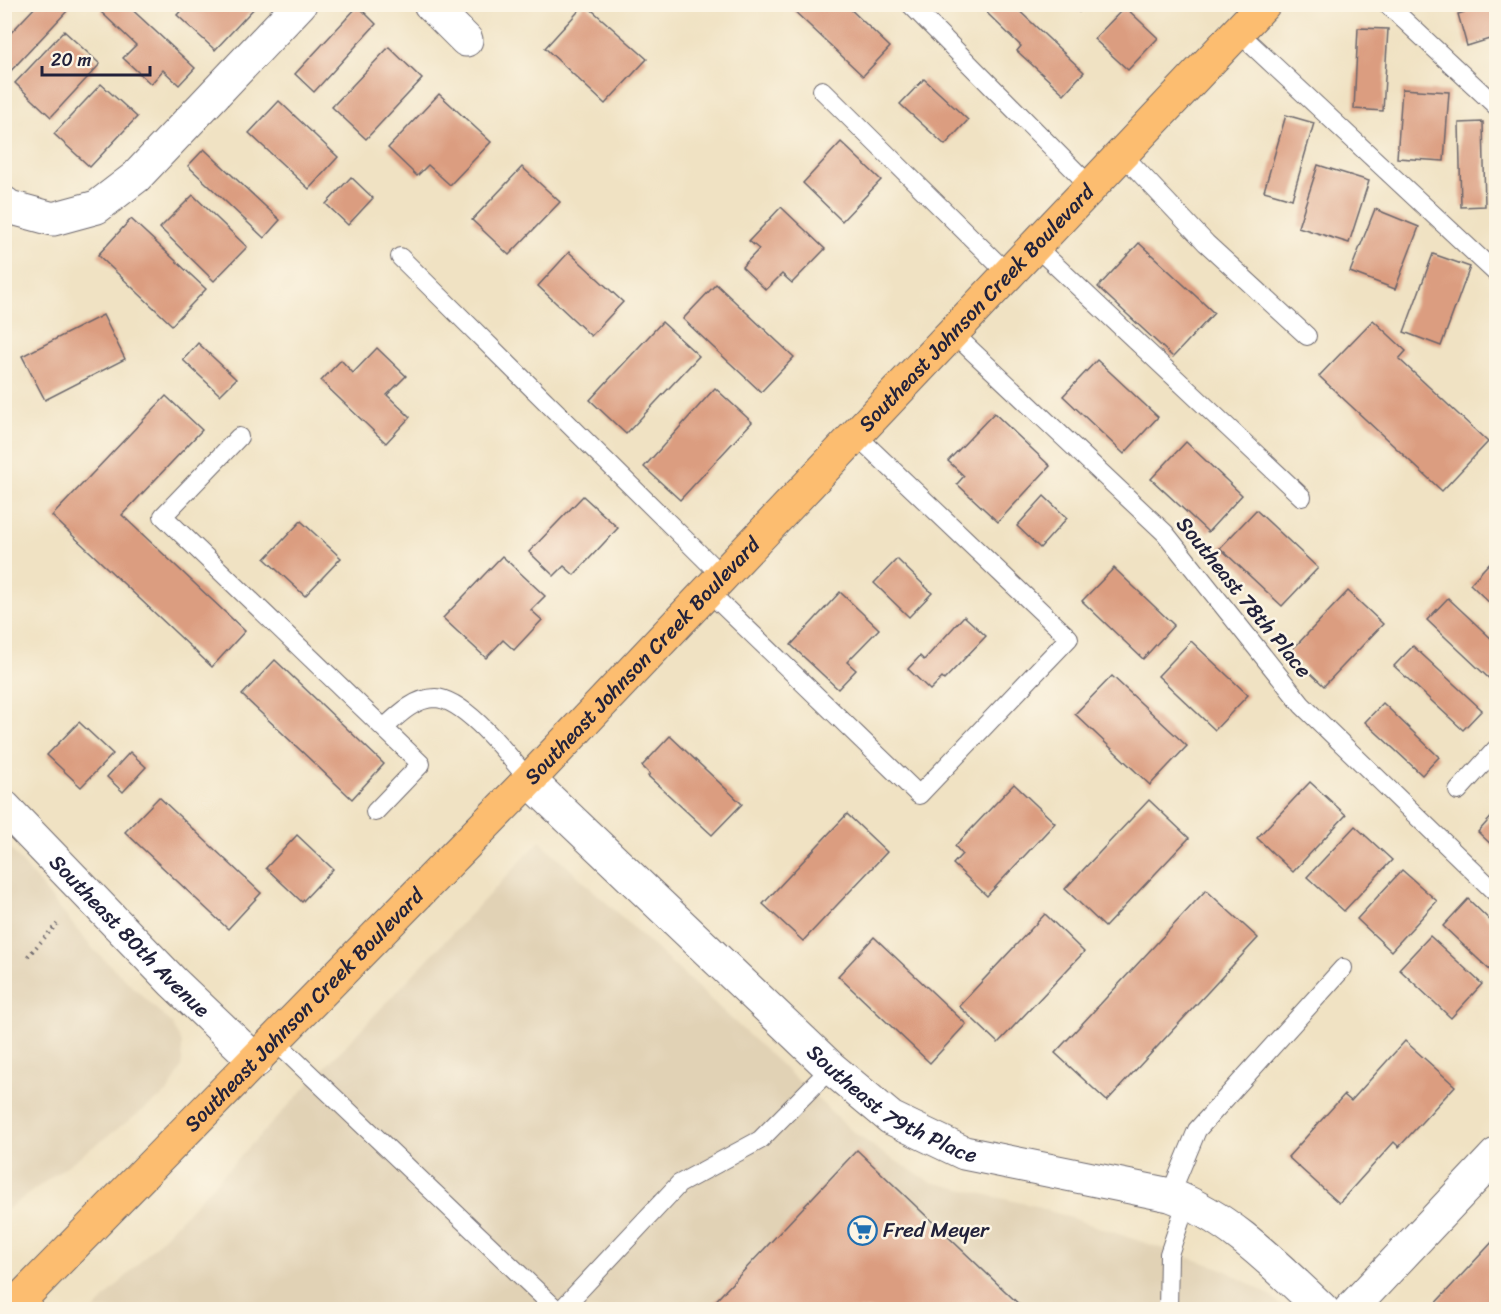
<svg xmlns="http://www.w3.org/2000/svg" width="1501" height="1314" viewBox="0 0 1501 1314" font-family="Sriracha,sans-serif">
<style>
.built{fill:#e1d2b5}
.building{fill:#db9d80}
.lines{fill:none;stroke-linecap:round;stroke-linejoin:round}
.service-casing{stroke:#6a656b;stroke-width:20}
.minor-casing{stroke:#6a656b;stroke-width:35}
.primary-casing{stroke:#6a656b;stroke-width:35}
.path{stroke:#6a656b;stroke-width:4;stroke-dasharray:1.5 4.5;stroke-linecap:butt}
.service{stroke:#fff;stroke-width:18}
.minor{stroke:#fff;stroke-width:33}
.primary{stroke:#fcbd6f;stroke-width:33}
.labels{text-anchor:middle;stroke-width:5;stroke-linejoin:round;paint-order:stroke}
.street-label{font-size:21px;fill:#22223b;stroke:#fcf5e5}
.poi-label{font-size:21px;fill:#22223b;stroke:#fcf5e5;text-anchor:start}
</style>
<rect width="100%" height="100%" fill="#fcf5e5"/>
<filter id="ink" filterUnits="userSpaceOnUse"><feTurbulence type="fractalNoise" baseFrequency=".0167" numOctaves="2"/><feDisplacementMap in="SourceGraphic" scale="12" xChannelSelector="R" yChannelSelector="G"/><feConvolveMatrix kernelMatrix="1 2 1 2 8 2 1 2 1" color-interpolation-filters="sRGB"/></filter>
<filter id="wash" filterUnits="userSpaceOnUse"><feTurbulence type="fractalNoise" baseFrequency=".008" numOctaves="4" result="noise"/><feDisplacementMap in="SourceGraphic" scale="24" xChannelSelector="R" yChannelSelector="G"/><feGaussianBlur stdDeviation="1.35" result="paint"/><feColorMatrix in="noise" values="0 0 0 0 0 0 0 0 0 0 0 0 0 0 0 0 0 1.4 0 .05"/><feComposite in="paint" operator="in"/></filter>
<g filter="url(#wash)">
<rect width="100%" height="100%" fill="#f0e2c3"/>
<!-- built -->
<g class="built">
<path d="M540,841L852,1131L884,1154L931,1182L1035,1206L1223,1269L1269,1295L1284,1309L94,1310Z"/>
<path d="M5,842L93,949L172,1024L182,1043V1067L168,1092L5,1211Z"/>
</g>
<g id="blocks">
<!-- building -->
<g class="building">
<path d="M38,4H65L69,9L4,78V40Z"/>
<path d="M108,4H126L195,68L179,85L163,70L151,84L123,58L136,45L101,12Z"/>
<path d="M187,4H258L215,50L177,15Z"/>
<path d="M585,4L647,59L605,104L545,48Z"/>
<path d="M794,4H845L890,47L863,76L791,8Z"/>
<path d="M995,4H1012L1084,72L1064,94L1017,51L1021,46L987,13Z"/>
<path d="M1071,4H1086L1079,12Z"/>
<path d="M1490,4H1496V37L1467,46L1458,14Z"/>
<path d="M358,6L376,24L314,92L295,74Z"/>
<path d="M1125,7L1158,38L1128,70L1094,39Z"/>
<path d="M1358,28L1388,29L1383,111L1354,109Z"/>
<path d="M64,31L100,64L51,117L15,83Z"/>
<path d="M389,47L422,79L366,139L332,107Z"/>
<path d="M924,79L968,120L945,145L900,104Z"/>
<path d="M101,84L137,117L90,167L54,134Z"/>
<path d="M1402,89L1449,92L1444,161L1397,158Z"/>
<path d="M439,94L491,142L450,185L428,165L417,176L388,148Z"/>
<path d="M279,101L338,157L309,189L249,133Z"/>
<path d="M1286,115L1314,123L1292,199L1264,191Z"/>
<path d="M1483,122L1485,206L1461,207L1459,123Z"/>
<path d="M841,142L881,180L842,221L803,183Z"/>
<path d="M204,149L280,220L264,238L188,166Z"/>
<path d="M1318,165L1369,181L1349,243L1298,227Z"/>
<path d="M522,167L560,202L509,255L472,220Z"/>
<path d="M351,177L373,198L348,225L326,204Z"/>
<path d="M193,195L247,247L214,281L160,228Z"/>
<path d="M781,207L825,249L792,283L782,274L766,290L742,267L759,249L749,241Z"/>
<path d="M1495,207H1496V225H1494Z"/>
<path d="M1375,209L1419,227L1395,289L1350,272Z"/>
<path d="M131,219L206,289L172,325L98,255Z"/>
<path d="M1139,243L1214,313L1173,357L1098,287Z"/>
<path d="M569,252L623,302L591,336L538,286Z"/>
<path d="M1433,254L1470,267L1441,346L1404,332Z"/>
<path d="M716,284L794,357L761,392L683,319Z"/>
<path d="M103,315L125,359L45,400L22,356Z"/>
<path d="M1373,320L1406,351L1399,359L1488,442L1442,491L1319,376Z"/>
<path d="M662,322L699,356L626,434L590,400Z"/>
<path d="M198,343L236,379L220,395L183,360Z"/>
<path d="M377,348L406,376L387,395L410,417L386,443L321,381L341,360L353,373Z"/>
<path d="M1097,360L1158,417L1124,454L1063,396Z"/>
<path d="M715,388L752,422L680,500L644,467Z"/>
<path d="M166,396L202,430L122,515L245,631L212,667L52,516Z"/>
<path d="M994,413L1050,466L998,522L957,484L964,476L948,461Z"/>
<path d="M1186,442L1242,495L1208,532L1151,479Z"/>
<path d="M583,496L618,528L574,575L564,566L554,576L529,552Z"/>
<path d="M1044,496L1067,518L1040,548L1017,526Z"/>
<path d="M1256,510L1318,568L1282,606L1220,548Z"/>
<path d="M301,521L341,558L305,596L265,559Z"/>
<path d="M502,556L545,596L531,610L542,620L514,650L503,640L486,658L443,618Z"/>
<path d="M1496,556V609L1470,584Z"/>
<path d="M897,559L932,593L909,617L874,583Z"/>
<path d="M1114,568L1174,625L1143,659L1082,601Z"/>
<path d="M1348,591L1383,624L1324,686L1289,653Z"/>
<path d="M840,592L879,629L847,662L856,670L838,689L791,645Z"/>
<path d="M1448,598L1496,643V685L1427,620Z"/>
<path d="M964,616L986,636L944,680L942,678L930,690L908,669L920,656L924,660Z"/>
<path d="M1191,641L1248,695L1215,730L1158,676Z"/>
<path d="M1413,646L1482,710L1463,730L1394,666Z"/>
<path d="M275,660L384,764L352,799L242,695Z"/>
<path d="M1112,676L1187,746L1150,785L1075,714Z"/>
<path d="M1383,703L1439,757L1422,775L1365,722Z"/>
<path d="M79,722L113,754L81,787L47,755Z"/>
<path d="M670,736L742,804L712,835L648,776L650,774L642,766Z"/>
<path d="M130,752L146,767L123,792L107,777Z"/>
<path d="M1310,782L1346,815L1293,872L1257,838Z"/>
<path d="M1014,784L1055,823L987,896L953,864L962,854L955,846Z"/>
<path d="M159,797L261,893L228,929L125,832Z"/>
<path d="M1149,800L1189,838L1105,927L1065,889Z"/>
<path d="M1495,813L1496,814V849L1478,832Z"/>
<path d="M847,814L887,852L803,941L763,904Z"/>
<path d="M1355,826L1392,860L1344,911L1307,877Z"/>
<path d="M297,835L333,869L302,902L266,868Z"/>
<path d="M1402,870L1437,901L1391,951L1357,919Z"/>
<path d="M1206,890L1258,938L1107,1101L1055,1053Z"/>
<path d="M1468,899L1496,926L1494,974L1443,926Z"/>
<path d="M1045,914L1084,952L998,1043L959,1006Z"/>
<path d="M1430,936L1482,984L1451,1018L1399,969Z"/>
<path d="M874,937L966,1024L930,1063L838,976Z"/>
<path d="M1405,1041L1455,1086L1399,1147L1394,1142L1339,1203L1288,1157L1344,1095L1351,1101Z"/>
<path d="M857,1150L1025,1310H707Z"/>
<path d="M1496,1238V1310H1429Z"/>
</g>
</g>
</g>
<g filter="url(#ink)">
<use href="#blocks" fill-opacity="0" stroke="#6a656b" stroke-width="1.5"/>
<g class="lines">
<defs>
<g id="service">
<path d="M910,4L1091,187"/>
<path d="M1387,4L1496,106"/>
<path d="M1239,33L1496,273"/>
<path d="M822,90L1008,274"/>
<path d="M1122,154L1206,243L1307,336"/>
<path d="M1035,246L1302,497"/>
<path d="M400,257L722,576"/>
<path d="M953,333L1165,533L1302,705L1496,893"/>
<path d="M239,437L163,516L421,764L375,812"/>
<path d="M708,591L919,795L1069,638L856,435"/>
<path d="M384,728C398,715 415,698 435,698C466,699 510,758 529,780"/>
<path d="M1458,791L1496,749"/>
<path d="M275,1041L557,1310"/>
<path d="M1170,1195L1197,1130L1343,968"/>
<path d="M561,1310L679,1184L760,1140L831,1068"/>
<path d="M1168,1310L1169,1254L1187,1201"/>
</g>
<g id="minor">
<path d="M430,4L466,40"/>
<path d="M4,203L9,207L53,219L97,207L136,177L300,4"/>
<path id="s1" d="M529,780L831,1068L891,1118L964,1153L1170,1195C1231,1218 1277,1267 1323,1310"/>
<path id="s2" d="M4,807L173,982L256,1061"/>
<path d="M1350,1310L1496,1155"/>
</g>
<g id="primary">
<path id="s3" d="M10,1310L529,780L1264,4"/>
</g>
</defs>
<!-- service casing -->
<use href="#service" class="service-casing"/>
<!-- minor casing -->
<use href="#minor" class="minor-casing"/>
<!-- primary casing -->
<use href="#primary" class="primary-casing"/>
<!-- path -->
<path class="path" d="M28,956L57,924"/>
<!-- service -->
<use href="#service" class="service"/>
<!-- minor -->
<use href="#minor" class="minor"/>
<!-- primary -->
<use href="#primary" class="primary"/>
</g>
</g>
<!-- icons -->
<defs>
<symbol id="supermarket-ring" viewBox="-11 -11 22 22"><circle r="9.5" fill="#fcf5e5" stroke="#1f6fb2" stroke-width="1.5"/><path d="M-6-5.5h2.5l.6 2H6L4.5 2H-2.5L-4.4-4H-6ZM-1.5 3.2a1.3 1.3 0 1 0 .1 0ZM3 3.2a1.3 1.3 0 1 0 .1 0Z" fill="#1f6fb2"/></symbol>
</defs>
<g fill-rule="evenodd">
<use href="#supermarket-ring" x="846" y="1214" width="33" height="33"/>
</g>
<g class="labels">
<!-- street labels -->
<g class="street-label">
<text dy="7" stroke="none"><textPath href="#s3" startOffset="1392">Southeast Johnson Creek Boulevard</textPath></text>
<text transform="translate(1244 597) rotate(51)" y="7">Southeast 78th Place</text>
<text dy="7" stroke="none"><textPath href="#s3" startOffset="906">Southeast Johnson Creek Boulevard</textPath></text>
<text dy="7" stroke="none"><textPath href="#s2" startOffset="180">Southeast 80th Avenue</textPath></text>
<text dy="7" stroke="none"><textPath href="#s3" startOffset="420">Southeast Johnson Creek Boulevard</textPath></text>
<text dy="7" stroke="none"><textPath href="#s1" startOffset="489">Southeast 79th Place</textPath></text>
</g>
<!-- poi labels -->
<g class="poi-label">
<text x="883" y="1237">Fred Meyer</text>
</g>
</g>
<!-- margin -->
<rect width="1501" height="1314" fill="none" stroke="#fcf5e5" stroke-width="24"/>
<!-- scale -->
<path d="M42 66v9h108v-9" fill="none" stroke="#22223b" stroke-width="3"/>
<text x="51" y="66" font-size="18" fill="#22223b" stroke="#fcf5e5" stroke-width="4.5" paint-order="stroke">20 m</text>
</svg>
